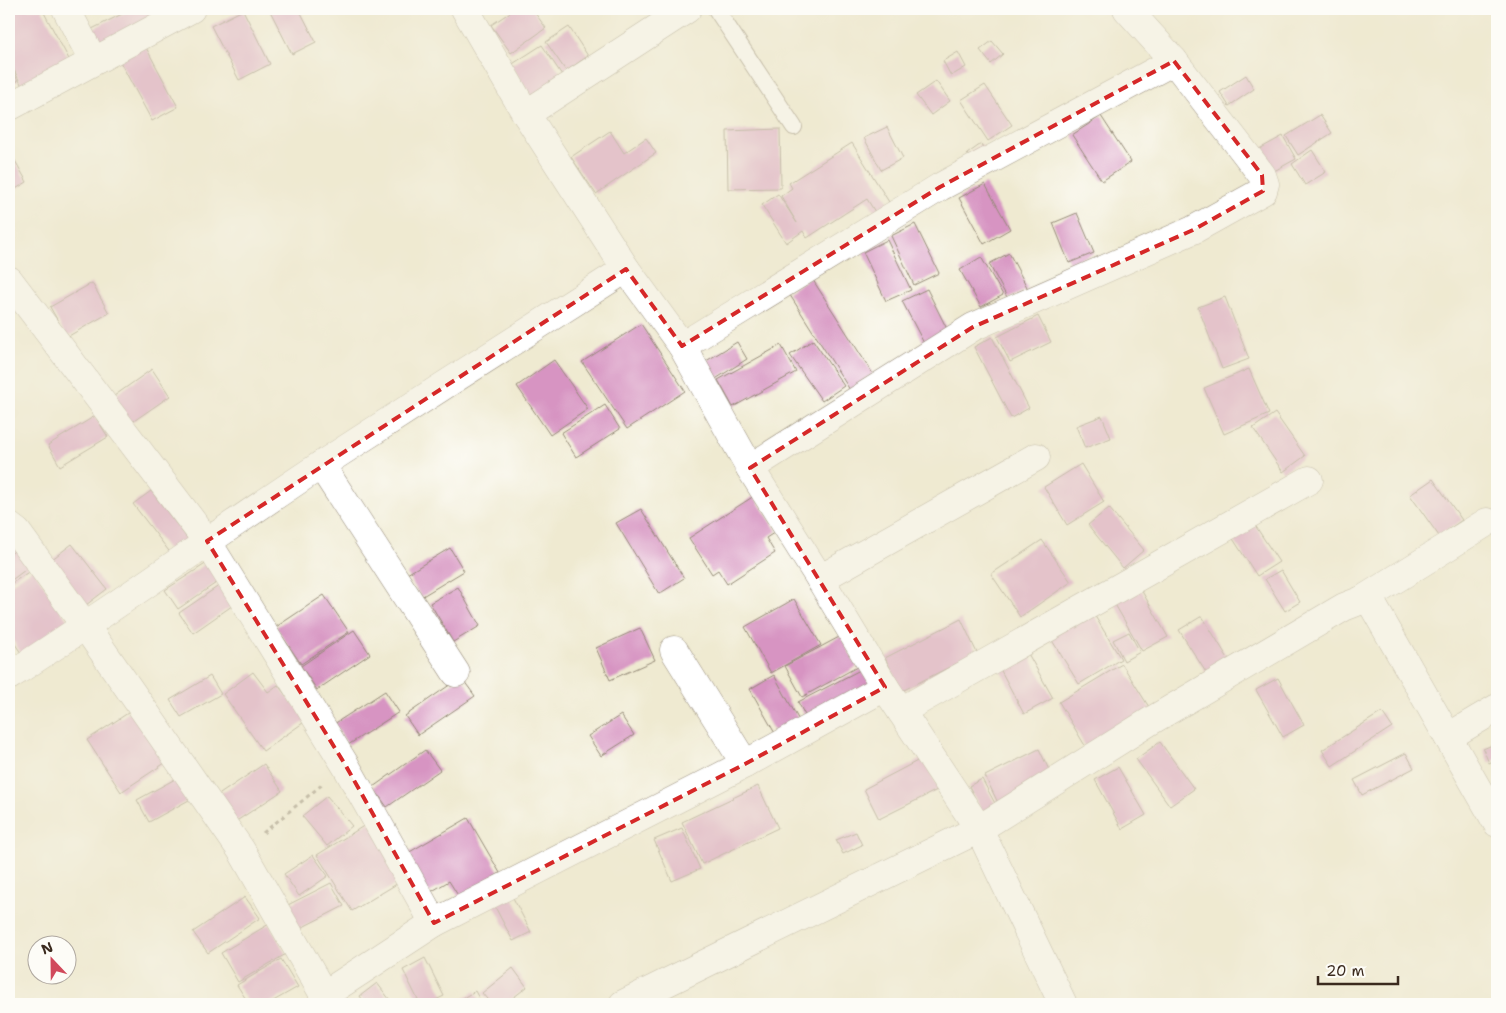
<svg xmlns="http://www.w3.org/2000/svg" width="1506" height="1013" viewBox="0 0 1506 1013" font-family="'Shantell Sans',sans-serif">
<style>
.building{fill:#d794c2}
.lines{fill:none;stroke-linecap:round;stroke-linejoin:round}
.service-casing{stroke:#958a78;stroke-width:18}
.minor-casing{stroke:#958a78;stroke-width:29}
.path{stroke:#958a78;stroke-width:3;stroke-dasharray:4 4;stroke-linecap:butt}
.service{stroke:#fff;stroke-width:16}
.minor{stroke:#fff;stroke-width:28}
.marked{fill:none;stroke:#d62828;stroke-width:4;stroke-dasharray:10 6;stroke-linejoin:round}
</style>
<rect width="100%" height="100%" fill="#fdfcf7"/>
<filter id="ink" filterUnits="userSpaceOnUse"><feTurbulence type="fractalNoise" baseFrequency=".02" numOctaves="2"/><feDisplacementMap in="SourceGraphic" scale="10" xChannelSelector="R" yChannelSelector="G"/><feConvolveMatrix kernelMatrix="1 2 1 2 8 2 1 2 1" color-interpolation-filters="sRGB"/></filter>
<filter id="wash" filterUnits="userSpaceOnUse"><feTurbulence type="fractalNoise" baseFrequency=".0096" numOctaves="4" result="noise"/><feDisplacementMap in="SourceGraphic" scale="20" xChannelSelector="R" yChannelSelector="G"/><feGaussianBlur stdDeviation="1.12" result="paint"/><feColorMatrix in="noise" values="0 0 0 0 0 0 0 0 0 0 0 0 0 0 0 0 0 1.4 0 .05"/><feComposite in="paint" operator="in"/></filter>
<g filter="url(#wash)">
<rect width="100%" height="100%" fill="#efead1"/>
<g id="blocks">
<!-- building -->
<g class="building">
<path d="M9,9H42L71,63L23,88L9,60Z"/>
<path d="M132,9H150L157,24L101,51L90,30Z"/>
<path d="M269,9H299L316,42L292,54Z"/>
<path d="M515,9H532L546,28L511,53L491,25Z"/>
<path d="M1130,9H1158L1141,22Z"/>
<path d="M243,10L270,64L239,80L211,26Z"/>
<path d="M569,27L588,56L566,71L546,42Z"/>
<path d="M992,41L1003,54L991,64L980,50Z"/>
<path d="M143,42L178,107L152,121L117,56Z"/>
<path d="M542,45L564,78L533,99L511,65Z"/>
<path d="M958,52L966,67L951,76L943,61Z"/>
<path d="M9,63L18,81L9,85Z"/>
<path d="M1246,75L1254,89L1229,106L1220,92Z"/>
<path d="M936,81L950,101L931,115L916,95Z"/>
<path d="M985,85L1012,125L988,141L961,100Z"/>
<path d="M1320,115L1332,133L1298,155L1286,136Z"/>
<path d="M1101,116L1131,162L1102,181L1072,135Z"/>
<path d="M887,127L903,158L881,170L864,138Z"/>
<path d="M780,129L781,188L728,189L727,131Z"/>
<path d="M610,131L624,153L646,138L656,153L596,194L571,157Z"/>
<path d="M1283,136L1296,159L1265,176L1252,153Z"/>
<path d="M852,143L894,210L880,220L867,199L807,238L803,231L786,243L762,205L778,194L797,223L781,196L792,188L789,183Z"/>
<path d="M981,144L990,157L976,166L967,154Z"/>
<path d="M9,150L27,182L9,193Z"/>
<path d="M1312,150L1326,172L1305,185L1292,164Z"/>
<path d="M985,184L1010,229L984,244L959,198Z"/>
<path d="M1077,213L1094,253L1069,263L1053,223Z"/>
<path d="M915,224L939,273L914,285L891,236Z"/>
<path d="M887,240L911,290L886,301L863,252Z"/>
<path d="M1009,253L1028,289L1008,299L989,264Z"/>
<path d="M981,257L1003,295L981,307L960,270Z"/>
<path d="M811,277L873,374L850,390L788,292Z"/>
<path d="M92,283L109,313L67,337L50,307Z"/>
<path d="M927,289L952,339L928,351L902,301Z"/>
<path d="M1225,297L1249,359L1222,369L1198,307Z"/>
<path d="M1038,316L1051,342L1010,362L997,337Z"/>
<path d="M641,324L685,391L627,429L582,362Z"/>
<path d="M992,337L1029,408L1011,418L974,347Z"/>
<path d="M813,340L844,386L822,401L790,355Z"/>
<path d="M737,342L747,359L714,380L703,363Z"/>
<path d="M781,345L796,372L733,407L718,380Z"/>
<path d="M554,360L588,409L550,435L517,386Z"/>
<path d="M152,369L170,396L125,427L107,401Z"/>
<path d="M1249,369L1269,414L1224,434L1204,388Z"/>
<path d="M605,405L620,429L576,457L561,433Z"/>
<path d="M1275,413L1305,456L1283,472L1253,428Z"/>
<path d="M95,416L108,437L60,466L48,445Z"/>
<path d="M1102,416L1111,438L1085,448L1076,426Z"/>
<path d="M1081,464L1104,502L1067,525L1044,487Z"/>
<path d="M1433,479L1462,520L1439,536L1410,495Z"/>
<path d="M151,491L193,546L175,559L133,504Z"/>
<path d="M754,496L777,531L766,538L775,553L727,584L718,570L712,574L689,538Z"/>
<path d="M1109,508L1144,550L1123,568L1088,525Z"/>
<path d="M641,509L684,578L659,594L616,523Z"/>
<path d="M1249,516L1279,562L1257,576L1228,531Z"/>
<path d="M1042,540L1071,582L1020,617L991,574Z"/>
<path d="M72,544L107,589L86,605L51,560Z"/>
<path d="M450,548L464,571L421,597L407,574Z"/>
<path d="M17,549L29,567L9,582V555Z"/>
<path d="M207,563L219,581L178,609L165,590Z"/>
<path d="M33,569L72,627L25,659L9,635V585Z"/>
<path d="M1281,570L1300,602L1285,611L1265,579Z"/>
<path d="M226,581L239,601L193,633L179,613Z"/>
<path d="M1139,586L1168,637L1142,651L1113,601Z"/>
<path d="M458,587L480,626L453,642L430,603Z"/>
<path d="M324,595L349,632L301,664L276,627Z"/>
<path d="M794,599L821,645L771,673L745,627Z"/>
<path d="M1090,608L1121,659L1079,684L1048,634Z"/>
<path d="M1202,616L1229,660L1207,674L1179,630Z"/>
<path d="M961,619L977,653L902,691L885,658Z"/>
<path d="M640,628L655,660L610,680L596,648Z"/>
<path d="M354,630L370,654L317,690L301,666Z"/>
<path d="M1129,632L1140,652L1124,661L1113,640Z"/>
<path d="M841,636L857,667L802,697L785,666Z"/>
<path d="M1026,650L1053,698L1024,714L998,665Z"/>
<path d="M1122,664L1154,715L1090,754L1059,702Z"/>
<path d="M862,669L874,691L809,723L798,702Z"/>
<path d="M253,672L268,692L278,685L290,701L310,718L263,751L223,694Z"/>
<path d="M774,675L801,724L777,737L750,689Z"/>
<path d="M210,676L221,694L181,717L170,700Z"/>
<path d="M461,677L475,696L418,735L405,716Z"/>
<path d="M1278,678L1304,725L1283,737L1256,690Z"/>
<path d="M385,691L399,712L348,745L334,724Z"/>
<path d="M134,709L168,761L121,792L87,740Z"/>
<path d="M1382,712L1392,727L1332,766L1322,750Z"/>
<path d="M621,715L634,735L601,756L588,736Z"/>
<path d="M1160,742L1194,789L1170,806L1136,759Z"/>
<path d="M1497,743V759L1489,763L1483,749Z"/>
<path d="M1039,749L1053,778L999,805L985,776Z"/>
<path d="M425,750L440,770L387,807L373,787Z"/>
<path d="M1406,753L1414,768L1362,795L1354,780Z"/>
<path d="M923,758L939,789L879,819L864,789Z"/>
<path d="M264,764L282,791L235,822L217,796Z"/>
<path d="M1118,767L1146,815L1122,829L1095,780Z"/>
<path d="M177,778L189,800L149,822L137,800Z"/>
<path d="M982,779L998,809L984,816L969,786Z"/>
<path d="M758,786L778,828L702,864L682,822Z"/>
<path d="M327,796L352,826L327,846L302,816Z"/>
<path d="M468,818L500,873L459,897L449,881L424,896L401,857Z"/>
<path d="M370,822L405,879L352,911L317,855Z"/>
<path d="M682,828L700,869L672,881L654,840Z"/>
<path d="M856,832L862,845L843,854L836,840Z"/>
<path d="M313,855L328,876L299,896L284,874Z"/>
<path d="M331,883L344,906L293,932L280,909Z"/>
<path d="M511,894L531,932L513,941L493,903Z"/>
<path d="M245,897L260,918L208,953L193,932Z"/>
<path d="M269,924L286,954L238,982L221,953Z"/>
<path d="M425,958L444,996L427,1004H420L403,970Z"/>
<path d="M281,959L298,987L268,1004H249L237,985Z"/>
<path d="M513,968L527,987L505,1004H491L482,993Z"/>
<path d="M377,983L393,1004H365L360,996Z"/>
<path d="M475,991L482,1004H466L463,998Z"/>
</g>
</g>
</g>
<g filter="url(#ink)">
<use href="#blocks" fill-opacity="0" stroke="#958a78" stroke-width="1"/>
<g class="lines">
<defs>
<path id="service" d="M716,9L794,127"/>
<g id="minor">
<path d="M66,9L93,60"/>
<path d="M465,9L526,114L626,269L682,346L750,468L820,579L885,687L979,829L1063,1004"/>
<path d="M9,107L191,9"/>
<path d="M526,114L687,9"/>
<path d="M9,280L207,541L346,766L434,923"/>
<path d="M682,346L940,187L1174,61"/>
<path d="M321,465L456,673"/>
<path d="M750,468L973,327L1193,230L1263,191L1265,184L1262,175L1174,61L1127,9"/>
<path d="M9,526L17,532L86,627L241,850L324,995L434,923L745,764L885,687"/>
<path d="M820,579L1036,457"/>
<path d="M1362,600L1372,604L1497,823"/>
<path d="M674,650L745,764"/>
<path d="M9,676C115,608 216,534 321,465C422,399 525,334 626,269"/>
<path d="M901,711L1309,480"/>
<path d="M1448,737L1497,708"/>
<path d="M623,1004L979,829L1149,722L1344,607L1362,600L1487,522"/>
</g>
</defs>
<!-- service casing -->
<use href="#service" class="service-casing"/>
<!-- minor casing -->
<use href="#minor" class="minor-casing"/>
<!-- path -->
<path class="path" d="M263,833L324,783"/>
<!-- service -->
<use href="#service" class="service"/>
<!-- minor -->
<use href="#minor" class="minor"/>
</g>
</g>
<!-- marked area -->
<path d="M0 0H1506V1013H0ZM1174,61L1262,175L1263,191L1193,230L973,327L750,468L885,687L745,764L434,923L346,766L207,541L626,269L682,346L940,187Z" fill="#efead1" fill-opacity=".55" fill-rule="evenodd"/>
<path class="marked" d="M1174,61L1262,175L1263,191L1193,230L973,327L750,468L885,687L745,764L434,923L346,766L207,541L626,269L682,346L940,187Z"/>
<!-- margin -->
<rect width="1506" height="1013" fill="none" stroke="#fdfcf7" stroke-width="30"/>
<!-- north arrow -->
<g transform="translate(52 960) rotate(338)"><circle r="24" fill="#fdfcf7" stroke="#afa8a0"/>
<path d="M0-4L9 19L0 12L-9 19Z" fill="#d1495b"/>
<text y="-8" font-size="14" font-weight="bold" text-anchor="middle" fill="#3b2a1e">N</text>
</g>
<!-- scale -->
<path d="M1318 976v8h80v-8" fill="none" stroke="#3b2a1e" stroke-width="2.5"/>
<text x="1326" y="976" font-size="15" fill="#3b2a1e" stroke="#fdfcf7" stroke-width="4" paint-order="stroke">20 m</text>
</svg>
